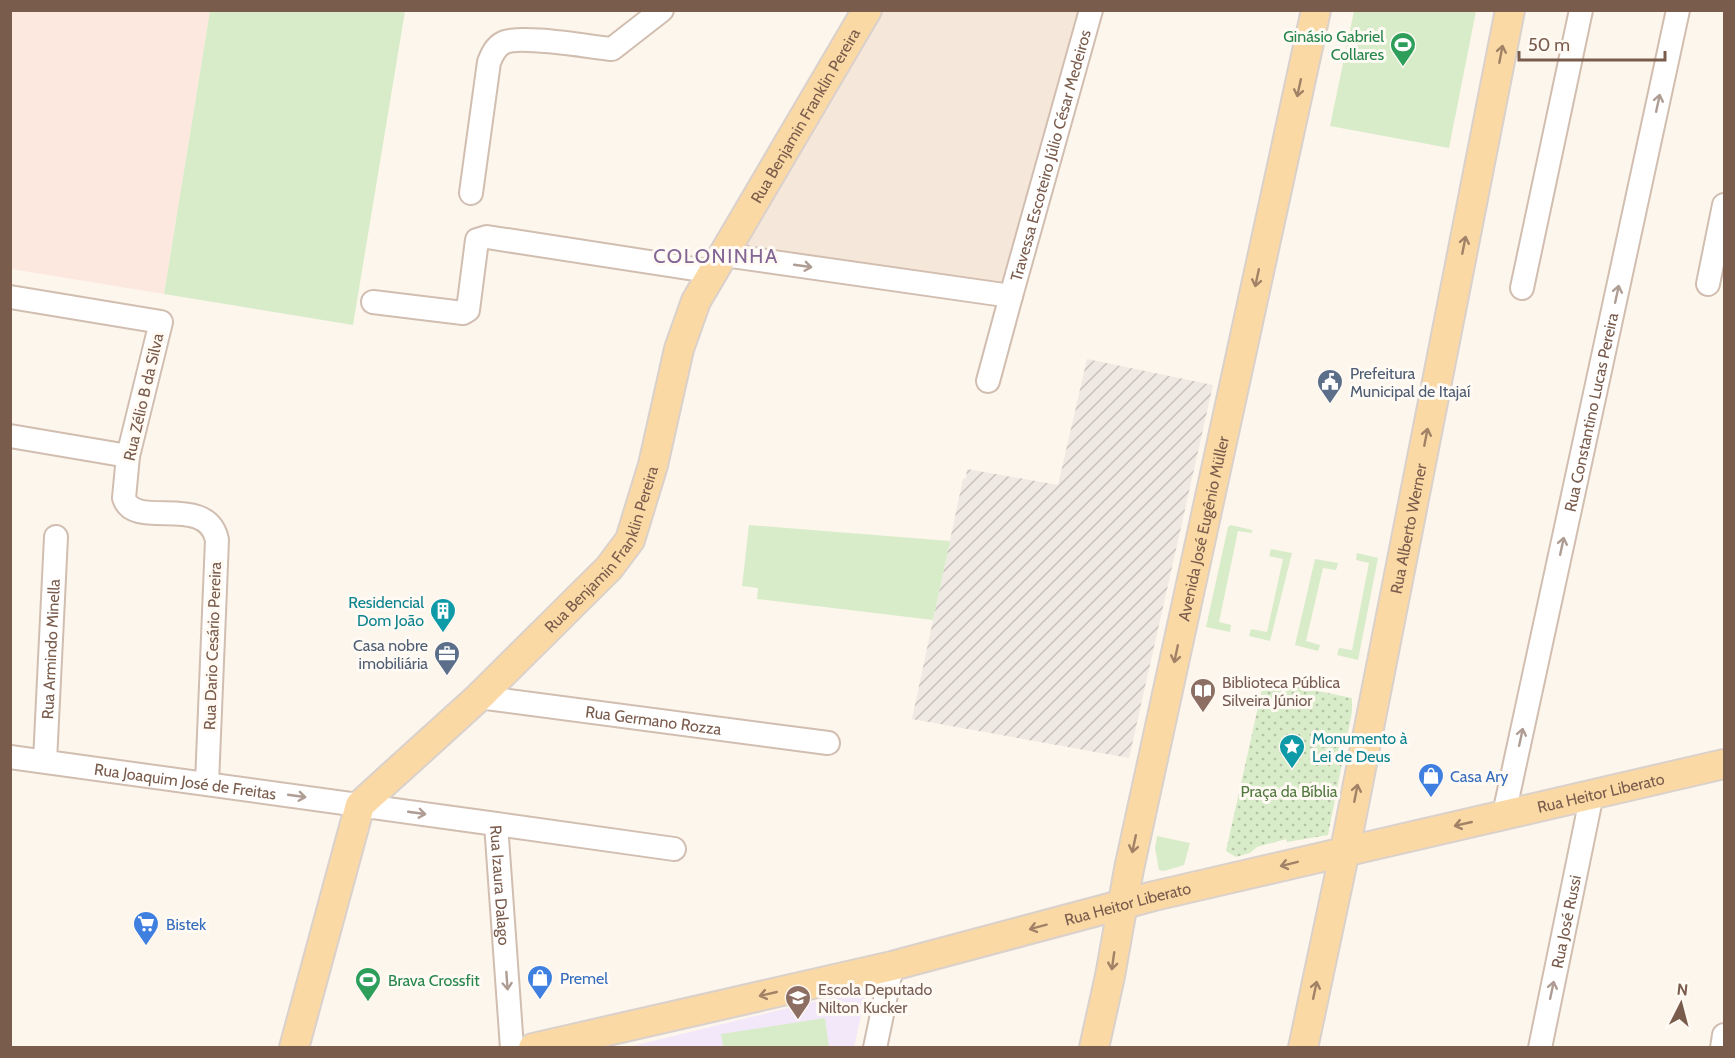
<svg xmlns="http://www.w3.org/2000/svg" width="1735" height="1058" viewBox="0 0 1735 1058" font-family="Cabin,sans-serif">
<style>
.residential{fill:#f5e8da}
.commercial{fill:#fde8e0}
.industrial{fill:url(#industrial-furrows)}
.education{fill:#f3e8fa}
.grass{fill:#d8ecc9}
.park{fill:url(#park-dots)}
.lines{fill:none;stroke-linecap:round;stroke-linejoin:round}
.minor-casing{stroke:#d1beb0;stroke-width:26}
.major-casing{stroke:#dad1cd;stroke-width:32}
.minor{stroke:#fff;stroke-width:22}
.major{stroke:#fbd9a5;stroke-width:28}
.oneway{stroke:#a18267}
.oneway2{stroke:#af9d94}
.labels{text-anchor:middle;stroke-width:6;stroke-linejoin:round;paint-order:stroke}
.leisure-label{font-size:16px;fill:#27864d;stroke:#fffaf3;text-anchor:end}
.street-label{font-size:16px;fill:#7a5c4d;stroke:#fffaf3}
.service-label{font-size:16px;fill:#4e5e75;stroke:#fffaf3;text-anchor:start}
.culture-label{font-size:16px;fill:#0d838f;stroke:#fffaf3;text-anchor:end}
.education-label{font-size:16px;fill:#785e54;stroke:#fffaf3;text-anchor:start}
.shop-label{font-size:16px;fill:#366cbe;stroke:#fffaf3;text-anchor:start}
.park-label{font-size:16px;fill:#537a41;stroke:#fffaf3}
.quarter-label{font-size:20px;letter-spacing:1.5px;fill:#846695;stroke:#fffaf3}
</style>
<defs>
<pattern id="industrial-furrows" width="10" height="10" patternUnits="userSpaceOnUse" patternTransform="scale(1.5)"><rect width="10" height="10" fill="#efe9e4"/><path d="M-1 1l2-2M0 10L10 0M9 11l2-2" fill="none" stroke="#c7c0bb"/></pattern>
<pattern id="park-dots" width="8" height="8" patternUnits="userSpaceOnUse" patternTransform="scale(1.5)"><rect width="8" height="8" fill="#d8ecc9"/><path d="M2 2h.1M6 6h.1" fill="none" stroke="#b4c2a5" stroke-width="1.8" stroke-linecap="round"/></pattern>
</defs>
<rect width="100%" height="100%" fill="#fdf6ec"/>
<!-- residential -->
<path class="residential" d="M881,11H1082L1005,282L1000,286L745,251L741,245Z"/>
<!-- commercial -->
<path class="commercial" d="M10,11H210L164,294L11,269Z"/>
<!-- industrial -->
<path class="industrial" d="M1087,359L1213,385L1129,758L912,719L963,479L966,478L967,469L1058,485Z"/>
<!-- education -->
<path class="education" d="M862,990L866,994L854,1047L624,1048Z"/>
<!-- grass -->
<g class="grass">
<path d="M210,11H405L353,325L164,294Z"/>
<path d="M1354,11H1476L1449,148L1330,126Z"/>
<path d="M749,525L950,541L933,620L757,599L758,588L742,586Z"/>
<path d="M1231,525L1252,530V533L1238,531L1219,622L1231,625L1230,632L1206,627L1228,527Z"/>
<path d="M1271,549L1292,553L1270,641L1249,636L1251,629L1267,632L1283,559L1269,556Z"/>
<path d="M1357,553L1378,558L1358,660L1337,655L1339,648L1352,650L1369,563L1356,560Z"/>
<path d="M1315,559L1338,563L1336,570L1323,568L1306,641L1320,645L1318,651L1295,645Z"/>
<path d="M1157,836L1190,843L1184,865L1164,871L1159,870L1155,848Z"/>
<path d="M825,1018L829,1047H723L721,1034Z"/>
</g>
<!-- park -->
<path class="park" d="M1264,680L1352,698V712L1328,835L1287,842L1286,839L1257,847L1250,853L1236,857L1226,851Z"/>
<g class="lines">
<defs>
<g id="minor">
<path d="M471,193L489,62C492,55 495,47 503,43C519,34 590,47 612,49L662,10"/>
<path id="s1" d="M724,255L1011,296L1091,10"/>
<path d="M1708,284L1724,205"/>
<path d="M1522,288L1581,10"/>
<path d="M10,297L161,322L128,456L124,498C134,531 207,492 217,540L207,783"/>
<path d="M373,302L463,313L468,310L477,240L487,237L714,272"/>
<path d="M988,381L1011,296"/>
<path d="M10,436L128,456"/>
<path id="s2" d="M479,697L828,743"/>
<path id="s3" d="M10,757L496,824L512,1048"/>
<path id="s4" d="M45,761L56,537"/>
<path id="s5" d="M1504,814L1678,10"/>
<path d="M496,824L674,849"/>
<path d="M875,1048L892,966"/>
<path id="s6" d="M1540,1048L1592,794"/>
<path d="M1722,1048L1724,1035"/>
</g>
<g id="major">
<path id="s7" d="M294,1048L360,805L479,697L609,568L630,540L653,465L679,349L696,301L867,10"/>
<path id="s8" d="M533,1048L892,966L1154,896L1724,764"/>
<path id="s9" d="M1094,1048L1110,976L1129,869L1316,10"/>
<path id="s10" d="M1303,1048L1345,850L1510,10"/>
</g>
</defs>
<!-- minor casing -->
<use href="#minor" class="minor-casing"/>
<!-- major casing -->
<use href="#major" class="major-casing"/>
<!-- minor -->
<use href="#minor" class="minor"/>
<!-- major -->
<use href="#major" class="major"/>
</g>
<!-- one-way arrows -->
<defs><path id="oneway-shaft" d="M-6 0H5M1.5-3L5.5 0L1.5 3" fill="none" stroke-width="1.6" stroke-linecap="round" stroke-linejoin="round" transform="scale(1.5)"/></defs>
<g class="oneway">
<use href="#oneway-shaft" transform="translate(1501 54) rotate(-79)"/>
<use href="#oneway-shaft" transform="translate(1299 88) rotate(102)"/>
<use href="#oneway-shaft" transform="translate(1464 245) rotate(-79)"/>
<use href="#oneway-shaft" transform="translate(1257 278) rotate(102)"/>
<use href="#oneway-shaft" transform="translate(1426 437) rotate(-79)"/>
<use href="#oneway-shaft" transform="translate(1176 654) rotate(102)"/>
<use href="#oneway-shaft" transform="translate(1356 793) rotate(-79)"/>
<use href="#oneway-shaft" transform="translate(1463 824) rotate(167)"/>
<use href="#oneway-shaft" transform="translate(1134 844) rotate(102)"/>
<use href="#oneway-shaft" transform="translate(1289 864) rotate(166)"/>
<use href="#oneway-shaft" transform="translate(1038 927) rotate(165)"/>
<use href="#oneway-shaft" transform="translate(1113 961) rotate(98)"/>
<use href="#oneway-shaft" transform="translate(1315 990) rotate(-78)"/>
<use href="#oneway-shaft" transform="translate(768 994) rotate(167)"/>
</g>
<g class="oneway2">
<use href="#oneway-shaft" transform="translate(1658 103) rotate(-78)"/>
<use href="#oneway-shaft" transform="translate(803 266) rotate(8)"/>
<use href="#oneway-shaft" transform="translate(1617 294) rotate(-78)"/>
<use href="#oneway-shaft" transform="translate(1562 546) rotate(-78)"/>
<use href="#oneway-shaft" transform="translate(1521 737) rotate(-78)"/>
<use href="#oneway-shaft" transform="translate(297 796) rotate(8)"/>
<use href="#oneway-shaft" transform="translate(417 813) rotate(8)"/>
<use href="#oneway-shaft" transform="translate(507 981) rotate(86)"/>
<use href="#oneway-shaft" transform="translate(1552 990) rotate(-78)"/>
</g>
<!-- icons -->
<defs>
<symbol id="stadium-pin" viewBox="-11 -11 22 30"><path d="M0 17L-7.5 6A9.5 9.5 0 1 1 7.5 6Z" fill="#2e9e5b" stroke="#fffaf3"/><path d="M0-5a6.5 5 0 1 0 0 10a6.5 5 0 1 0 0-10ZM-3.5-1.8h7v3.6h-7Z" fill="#fff"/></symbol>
<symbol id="civic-pin" viewBox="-11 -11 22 30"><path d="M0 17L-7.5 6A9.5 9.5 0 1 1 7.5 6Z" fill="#5c6f8a" stroke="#fffaf3"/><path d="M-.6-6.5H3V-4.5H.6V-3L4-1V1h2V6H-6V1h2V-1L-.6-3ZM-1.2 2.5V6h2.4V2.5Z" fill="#fff"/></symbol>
<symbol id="building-pin" viewBox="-11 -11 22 30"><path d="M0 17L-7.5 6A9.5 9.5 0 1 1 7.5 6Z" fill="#0f9aa8" stroke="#fffaf3"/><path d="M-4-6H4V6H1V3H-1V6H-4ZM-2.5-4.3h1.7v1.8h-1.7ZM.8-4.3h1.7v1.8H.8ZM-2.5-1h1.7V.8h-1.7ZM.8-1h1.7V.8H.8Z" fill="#fff"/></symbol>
<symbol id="office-pin" viewBox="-11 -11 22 30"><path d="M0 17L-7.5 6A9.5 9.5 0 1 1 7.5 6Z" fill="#5c6f8a" stroke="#fffaf3"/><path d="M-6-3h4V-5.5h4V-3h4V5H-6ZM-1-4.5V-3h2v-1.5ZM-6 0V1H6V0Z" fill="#fff"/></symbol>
<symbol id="library-pin" viewBox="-11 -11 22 30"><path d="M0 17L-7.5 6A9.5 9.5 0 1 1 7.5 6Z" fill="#8d6e63" stroke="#fffaf3"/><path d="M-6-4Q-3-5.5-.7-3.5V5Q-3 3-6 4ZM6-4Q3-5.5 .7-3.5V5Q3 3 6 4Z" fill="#fff"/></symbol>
<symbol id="sight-pin" viewBox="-11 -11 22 30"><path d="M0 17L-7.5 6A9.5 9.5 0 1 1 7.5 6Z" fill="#0f9aa8" stroke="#fffaf3"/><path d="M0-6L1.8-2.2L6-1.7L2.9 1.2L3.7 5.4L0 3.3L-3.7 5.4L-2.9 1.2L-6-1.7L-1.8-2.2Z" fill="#fff"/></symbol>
<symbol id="shop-pin" viewBox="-11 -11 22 30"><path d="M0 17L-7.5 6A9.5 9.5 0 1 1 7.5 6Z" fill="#3f7fe0" stroke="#fffaf3"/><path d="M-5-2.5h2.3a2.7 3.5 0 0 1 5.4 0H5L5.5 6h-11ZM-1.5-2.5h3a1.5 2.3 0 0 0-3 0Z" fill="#fff"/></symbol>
<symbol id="supermarket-pin" viewBox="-11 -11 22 30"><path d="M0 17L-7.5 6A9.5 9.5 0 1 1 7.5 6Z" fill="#3f7fe0" stroke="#fffaf3"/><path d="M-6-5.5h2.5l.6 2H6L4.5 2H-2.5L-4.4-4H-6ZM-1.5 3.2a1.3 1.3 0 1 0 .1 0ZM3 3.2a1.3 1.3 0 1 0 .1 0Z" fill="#fff"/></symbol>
<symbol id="school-pin" viewBox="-11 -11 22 30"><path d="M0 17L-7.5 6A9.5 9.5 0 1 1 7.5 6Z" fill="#8d6e63" stroke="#fffaf3"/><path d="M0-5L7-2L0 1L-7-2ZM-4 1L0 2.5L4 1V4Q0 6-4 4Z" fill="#fff"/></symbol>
</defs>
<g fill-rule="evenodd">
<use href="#stadium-pin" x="1388" y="30" width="30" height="40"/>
<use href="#civic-pin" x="1315" y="367" width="30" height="40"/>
<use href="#building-pin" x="428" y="596" width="30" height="40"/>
<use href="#office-pin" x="432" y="639" width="30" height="40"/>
<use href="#library-pin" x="1188" y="676" width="30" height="40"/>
<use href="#sight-pin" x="1277" y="732" width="30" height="40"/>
<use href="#shop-pin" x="1416" y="761" width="30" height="40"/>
<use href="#supermarket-pin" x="131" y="909" width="30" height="40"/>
<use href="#shop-pin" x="525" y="963" width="30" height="40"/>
<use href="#stadium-pin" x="353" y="965" width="30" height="40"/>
<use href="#school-pin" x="783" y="983" width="30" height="40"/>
</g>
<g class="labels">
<!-- leisure labels -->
<g class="leisure-label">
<text x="1384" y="42">Ginásio Gabriel<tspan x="1384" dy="18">Collares</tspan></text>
<text x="388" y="986" text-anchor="start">Brava Crossfit</text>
</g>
<!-- street labels -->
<g class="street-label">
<text dy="6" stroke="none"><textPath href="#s7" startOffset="1094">Rua Benjamin Franklin Pereira</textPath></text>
<text dy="6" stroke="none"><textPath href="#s1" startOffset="436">Travessa Escoteiro Júlio César Medeiros</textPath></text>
<text transform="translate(143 397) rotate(-77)" y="6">Rua Zélio B da Silva</text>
<text dy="6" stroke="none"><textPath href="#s5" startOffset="411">Rua Constantino Lucas Pereira</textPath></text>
<text dy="6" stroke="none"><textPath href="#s9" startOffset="531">Avenida José Eugênio Müller</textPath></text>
<text dy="6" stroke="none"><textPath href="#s10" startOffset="530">Rua Alberto Werner</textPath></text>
<text dy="6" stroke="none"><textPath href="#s7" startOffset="608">Rua Benjamin Franklin Pereira</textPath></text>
<text transform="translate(212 646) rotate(-88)" y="6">Rua Dario Cesário Pereira</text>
<text dy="6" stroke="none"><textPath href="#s4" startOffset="112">Rua Armindo Minella</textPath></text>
<text dy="6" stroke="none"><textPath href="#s2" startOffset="176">Rua Germano Rozza</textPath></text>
<text dy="6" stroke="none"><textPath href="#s3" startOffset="177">Rua Joaquim José de Freitas</textPath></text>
<text dy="6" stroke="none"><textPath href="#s8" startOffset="1098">Rua Heitor Liberato</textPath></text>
<text dy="6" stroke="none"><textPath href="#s3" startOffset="552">Rua Izaura Dalago</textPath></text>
<text dy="6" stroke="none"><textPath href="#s8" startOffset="612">Rua Heitor Liberato</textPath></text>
<text dy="6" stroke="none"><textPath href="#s6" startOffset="129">Rua José Russi</textPath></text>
</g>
<!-- service labels -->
<g class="service-label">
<text x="1350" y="379">Prefeitura<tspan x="1350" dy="18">Municipal de Itajaí</tspan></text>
<text x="428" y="651" text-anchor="end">Casa nobre<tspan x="428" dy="18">imobiliária</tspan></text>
</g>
<!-- culture labels -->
<g class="culture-label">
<text x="424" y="608">Residencial<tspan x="424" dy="18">Dom João</tspan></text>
<text x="1312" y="744" text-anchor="start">Monumento à<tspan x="1312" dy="18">Lei de Deus</tspan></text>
</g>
<!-- education labels -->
<g class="education-label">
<text x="1222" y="688">Biblioteca Pública<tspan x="1222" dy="18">Silveira Júnior</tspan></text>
<text x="818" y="995">Escola Deputado<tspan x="818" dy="18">Nilton Kucker</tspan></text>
</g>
<!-- shop labels -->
<g class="shop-label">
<text x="1450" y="782">Casa Ary</text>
<text x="166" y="930">Bistek</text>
<text x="560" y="984">Premel</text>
</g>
<!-- park labels -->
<g class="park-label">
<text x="1289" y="797">Praça da Bíblia</text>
</g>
<!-- quarter labels -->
<g class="quarter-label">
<text x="716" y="263">COLONINHA</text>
</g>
</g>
<!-- border -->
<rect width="1735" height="1058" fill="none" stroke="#7a5c4d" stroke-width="24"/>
<!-- north arrow -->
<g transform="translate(1681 1004) rotate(6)" stroke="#fffaf3" stroke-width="4.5" paint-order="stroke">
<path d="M0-4.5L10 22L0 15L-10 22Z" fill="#7a5c4d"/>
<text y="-9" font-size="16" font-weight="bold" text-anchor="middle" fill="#7a5c4d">N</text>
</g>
<!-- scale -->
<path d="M1519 51v9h146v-9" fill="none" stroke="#7a5c4d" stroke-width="3"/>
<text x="1528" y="51" font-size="18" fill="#7a5c4d" stroke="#fffaf3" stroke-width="4.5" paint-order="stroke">50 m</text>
</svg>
